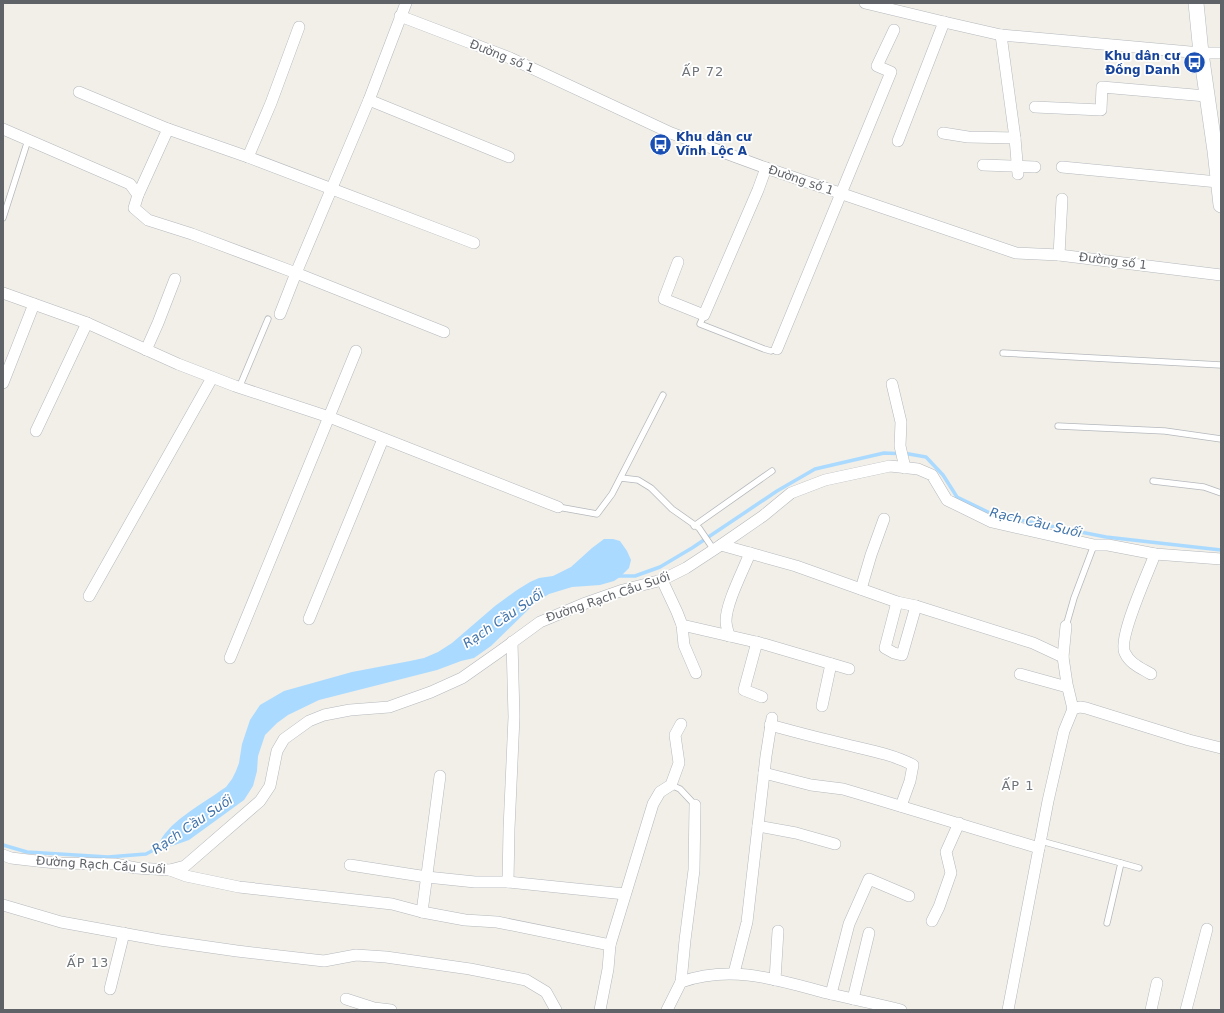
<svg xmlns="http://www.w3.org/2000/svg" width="1224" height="1013" viewBox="0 0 1224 1013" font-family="'DejaVu Sans',sans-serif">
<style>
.water{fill:#aadaff}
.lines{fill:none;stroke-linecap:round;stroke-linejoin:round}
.stream{stroke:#aadaff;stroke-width:3.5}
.lane-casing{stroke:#b5b8bc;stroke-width:7}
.street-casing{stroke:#b5b8bc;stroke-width:12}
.secondary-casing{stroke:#b6babf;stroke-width:16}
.lane{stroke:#fff;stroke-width:5.5}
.street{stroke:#fff;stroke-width:11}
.secondary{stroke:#fff;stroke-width:15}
.labels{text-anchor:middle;stroke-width:3.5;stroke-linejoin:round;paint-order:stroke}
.street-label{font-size:12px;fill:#5f6368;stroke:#fff}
.transit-label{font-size:12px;font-weight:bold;fill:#164399;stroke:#fff;text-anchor:end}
.neighbourhood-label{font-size:13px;letter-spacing:1px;fill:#70757a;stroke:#fff}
.water-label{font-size:13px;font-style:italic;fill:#4174aa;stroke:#fff}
</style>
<rect width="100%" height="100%" fill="#f1efe8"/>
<!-- water -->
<path class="water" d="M604,539H613L620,541L627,551L631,560L629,568L620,577L614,581L600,585L572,587L549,594L536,602L491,646L474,658L461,661L437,670L319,700L288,715L277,723L265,735L258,756L257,771L253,786L244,800L189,840L172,846L161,848L158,846C166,823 201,805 220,791L226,787L232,779L236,771L239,763L242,744L250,720L260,705L284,691L352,672L410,661L424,658L438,652L452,643L495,606L517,590L530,582L539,578L553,576L571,567L592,548Z"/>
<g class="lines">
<!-- stream -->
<g class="stream">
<path d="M617,576H635L660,567L692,548L777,491L815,469L884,453L909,454L926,457L943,475L957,497L994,515L1106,537L1221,550"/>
<path d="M3,845L27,852L108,857L146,854L163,845"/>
</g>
<defs>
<g id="lane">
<path d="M3,218L28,140"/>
<path d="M704,315L700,324L764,349L771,351L777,349"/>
<path d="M1003,353L1221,365"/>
<path d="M239,388L268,319"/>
<path d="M1058,426L1165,431L1221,439"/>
<path d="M621,478L638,480L651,488L672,509L699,528L714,550"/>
<path d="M1153,481L1204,487L1221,493"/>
<path d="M558,507L597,514L612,494L663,395"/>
<path d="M694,526L772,471"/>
<path d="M1066,626L1074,598L1094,545"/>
<path d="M671,785L680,789L695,805"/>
<path d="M1041,841L1121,863L1107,923"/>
<path d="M1121,863L1139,868"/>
</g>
<g id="street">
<path d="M865,3L944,22L1001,35L1201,53H1221"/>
<path d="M400,16L510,58L671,133L766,168L1016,253L1059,255L1221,275"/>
<path d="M1001,35L1015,138L1018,174"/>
<path d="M79,92L168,129L248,157L474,243"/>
<path d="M369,100L509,157"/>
<path d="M1035,107L1101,110L1102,87L1206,96"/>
<path d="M3,129L130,184L138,195L134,208L148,220L192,234L296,273L369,100L406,3"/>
<path d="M943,133L968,137L1015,138"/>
<path d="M898,141L944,22"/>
<path d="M248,157L271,103L299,27"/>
<path d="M983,165L1035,167"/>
<path d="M1062,167L1218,182"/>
<path d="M138,195L168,129"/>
<path d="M1059,255L1062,199"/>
<path d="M678,262L664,299L704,315L758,190L766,168"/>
<path d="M3,293L87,323"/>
<path d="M280,314L296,273L444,332"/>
<path d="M777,349L891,72L877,66L894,30"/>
<path d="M146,350L158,323L175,279"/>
<path d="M3,383L34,304"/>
<path d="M892,384L901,422L900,446L905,468"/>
<path d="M36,431L87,323L178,364L235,386L329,417L558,507"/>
<path d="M721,545L796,566L897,602L916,606L1033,643L1063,657"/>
<path d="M662,580L677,612L682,625L764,644L849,669"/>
<path d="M861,589L871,555L884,519"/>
<path d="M89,596L212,378"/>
<path d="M897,602L885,648L894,653L902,655L916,606"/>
<path d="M309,619L383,439"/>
<path d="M682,625L684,645L696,673"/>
<path d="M1066,626L1063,657L1067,684L1073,709"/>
<path d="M729,636C728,631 726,626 726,621C726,603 743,571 750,553"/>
<path d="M757,642L744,690L762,697"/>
<path d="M230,658L356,351"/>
<path d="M1020,674L1067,687"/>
<path d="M1151,674C1141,668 1130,664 1125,653C1117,639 1149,571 1155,554"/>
<path d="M822,706L831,664"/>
<path d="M770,725C792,731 814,737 836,742C862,749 890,753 913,765L910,781L901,806"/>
<path d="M764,773L811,785L843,789L870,797L1039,848"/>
<path d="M758,826L796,833L835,844"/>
<path d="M3,855L11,858L28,860L56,863L115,864L136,868L170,870L185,866L260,801L270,786L277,751L284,739L309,721L324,715L350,710L389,707L431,692L462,678L499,652L540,622L583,604L623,590L662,580L686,568L721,545L763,516L791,493L825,480L890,466L918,469L932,475L947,500L992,522L1094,545H1108L1155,554L1221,559"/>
<path d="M350,865L427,877L475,882H508L625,894"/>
<path d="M170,870L186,876L239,887L392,904L422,912L465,920L497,922L610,945"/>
<path d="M508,882L509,829L514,717L512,642"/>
<path d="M3,905L61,922L160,940L237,951L324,961L356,955L386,957L470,969L526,980L546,992L556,1010"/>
<path d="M422,912L440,776"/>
<path d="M932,921L939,907L951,873L946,852L959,823"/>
<path d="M734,973L747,922L766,756L772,718"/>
<path d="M775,980L778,931"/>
<path d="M681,982L685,940L694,870L695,805"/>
<path d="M110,989L124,933"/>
<path d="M831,994L849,924L869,879L909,896"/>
<path d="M346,999L374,1008L391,1010"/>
<path d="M853,999L869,933"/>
<path d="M600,1010L608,969L610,945L653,804L660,792L671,785L679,763L675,735L681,724"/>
<path d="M667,1010L681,982C732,964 778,980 827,993C852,999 877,1004 901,1010"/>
<path d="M1008,1010L1048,801L1064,731L1073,709L1080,707L1086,708L1189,740L1221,748"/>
<path d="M1151,1010L1157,983"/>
<path d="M1186,1010L1207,929"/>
</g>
<path id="secondary" d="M1196,3L1201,53L1215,151L1221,205"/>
</defs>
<!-- lane casing -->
<use href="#lane" class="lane-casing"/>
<!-- street casing -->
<use href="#street" class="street-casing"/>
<!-- secondary casing -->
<use href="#secondary" class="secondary-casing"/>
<!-- lane -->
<use href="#lane" class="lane"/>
<!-- street -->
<use href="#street" class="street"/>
<!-- secondary -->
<use href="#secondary" class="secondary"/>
</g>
<!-- icons -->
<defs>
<symbol id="bus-disc" viewBox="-11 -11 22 22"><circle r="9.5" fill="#1a4fb4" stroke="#fff"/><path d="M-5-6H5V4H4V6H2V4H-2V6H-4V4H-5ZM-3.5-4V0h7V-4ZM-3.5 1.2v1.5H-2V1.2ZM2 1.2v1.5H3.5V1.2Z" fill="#fff"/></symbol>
</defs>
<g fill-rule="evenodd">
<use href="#bus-disc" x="1182" y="50" width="25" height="25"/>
<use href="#bus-disc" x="648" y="132" width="25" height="25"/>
</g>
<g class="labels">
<!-- street labels -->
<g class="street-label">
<text transform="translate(502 56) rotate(22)" y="4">Đường số 1</text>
<text transform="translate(801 180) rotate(19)" y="4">Đường số 1</text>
<text transform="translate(1113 261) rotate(7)" y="4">Đường số 1</text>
<text transform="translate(608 597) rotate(-19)" y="4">Đường Rạch Cầu Suối</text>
<text transform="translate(101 865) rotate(4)" y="4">Đường Rạch Cầu Suối</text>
</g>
<!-- transit labels -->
<g class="transit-label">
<text x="1180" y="60">Khu dân cư<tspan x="1180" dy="14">Đồng Danh</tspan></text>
<text x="676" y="141" text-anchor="start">Khu dân cư<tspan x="676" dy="14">Vĩnh Lộc A</tspan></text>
</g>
<!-- neighbourhood labels -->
<g class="neighbourhood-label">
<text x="703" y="76">ẤP 72</text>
<text x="1018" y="790">ẤP 1</text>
<text x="88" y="967">ẤP 13</text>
</g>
<!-- water labels -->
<g class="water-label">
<text transform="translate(1036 522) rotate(13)" y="5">Rạch Cầu Suối</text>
<text transform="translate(503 618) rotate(-34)" y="5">Rạch Cầu Suối</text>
<text transform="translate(192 824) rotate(-34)" y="5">Rạch Cầu Suối</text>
</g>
</g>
<!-- border -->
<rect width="1224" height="1013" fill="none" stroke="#5f6368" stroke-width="8"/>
</svg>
